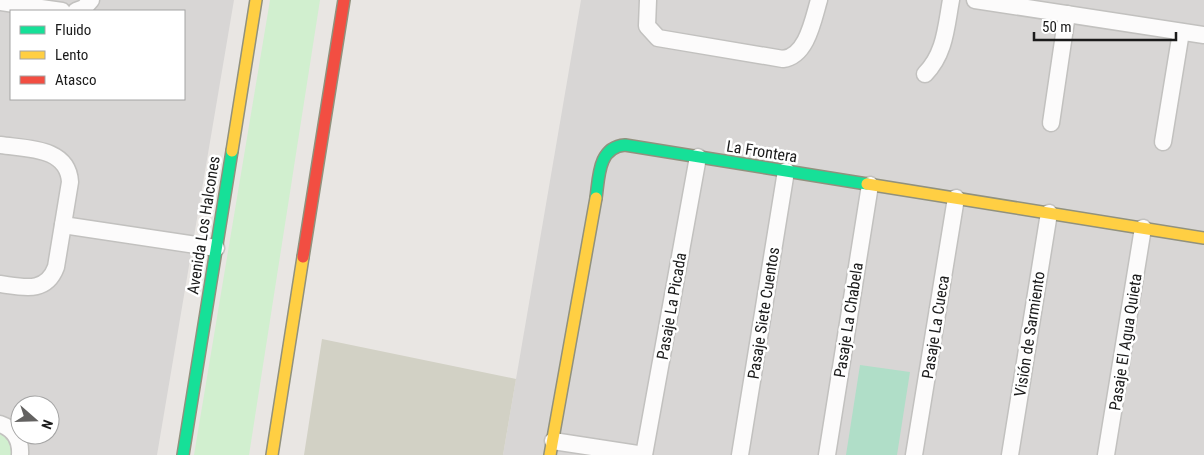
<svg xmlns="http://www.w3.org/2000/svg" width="1204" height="455" viewBox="0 0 1204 455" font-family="'Roboto Condensed',sans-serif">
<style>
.residential{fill:#d8d6d5;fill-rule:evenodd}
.construction{fill:#d2d1c5}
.park{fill:#d1efcf}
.pitch{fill:#b0dec8}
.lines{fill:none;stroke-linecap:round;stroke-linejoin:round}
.street-casing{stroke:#c2c1bf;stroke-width:19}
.fast-casing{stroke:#91917d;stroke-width:14}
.slow-casing{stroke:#91917d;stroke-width:14}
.jam-casing{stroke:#91917d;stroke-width:14}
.street{stroke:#fcfbfb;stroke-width:16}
.fast{stroke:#16e098;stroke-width:11}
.slow{stroke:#ffcf43;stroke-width:11}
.jam{stroke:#f24e42;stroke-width:11}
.labels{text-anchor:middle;stroke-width:5;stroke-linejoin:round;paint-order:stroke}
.street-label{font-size:16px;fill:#1b1b1b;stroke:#fff}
</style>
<rect width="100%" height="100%" fill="#e9e6e3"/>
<!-- residential -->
<g class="residential">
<path d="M0,0H234L157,455H0ZM11,11H184V99H11ZM20,405H50V435H20Z"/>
<path d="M581,0H1204V455H503Z"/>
</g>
<!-- construction -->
<path class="construction" d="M322,339L516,379L503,455H304Z"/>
<!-- park -->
<g class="park">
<path d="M270,0H320L249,455H194Z"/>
<path d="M0,429L12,440L11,455H0Z"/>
</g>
<!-- pitch -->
<path class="pitch" d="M860,365L910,372L897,455H846Z"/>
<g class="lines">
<defs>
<g id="street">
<path d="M648,0L647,26L658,38L783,59C807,56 813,20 819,0"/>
<path d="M975,0L1204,35"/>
<path d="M0,2L62,11"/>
<path d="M76,11L84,8L91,0"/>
<path d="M925,74C945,54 946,27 951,0"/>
<path d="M1051,123L1067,14"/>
<path d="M1163,142L1181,32"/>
<path d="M0,145C27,149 68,147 70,182L56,267C46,294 23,287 0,284"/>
<path d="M63,225L216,248"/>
<path d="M0,424C15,429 21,440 20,455"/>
<path d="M553,441L644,455"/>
<path d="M644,455L698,157"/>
<path d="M740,455L786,171"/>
<path d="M827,455L870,185"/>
<path d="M914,455L956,198"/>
<path d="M1010,455L1049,213"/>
<path d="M1106,455L1143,228"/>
</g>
<g id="fast">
<path d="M596,198C599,177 598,147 625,145L867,184"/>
<path d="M183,455L232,151"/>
</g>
<g id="slow">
<path d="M232,151L256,0"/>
<path d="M867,184L1204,238"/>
<path d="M272,455L303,257"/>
<path d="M550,455L596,198"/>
</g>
<path id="jam" d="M303,257L344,0"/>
</defs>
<!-- street casing -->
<use href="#street" class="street-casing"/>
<!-- fast casing -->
<use href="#fast" class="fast-casing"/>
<!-- slow casing -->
<use href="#slow" class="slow-casing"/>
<!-- jam casing -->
<use href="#jam" class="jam-casing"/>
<!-- street -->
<use href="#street" class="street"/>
<!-- fast -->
<use href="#fast" class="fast"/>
<!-- slow -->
<use href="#slow" class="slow"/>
<!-- jam -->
<use href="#jam" class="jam"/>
</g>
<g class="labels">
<!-- street labels -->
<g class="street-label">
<text transform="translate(762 151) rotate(9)" y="6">La Frontera</text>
<text transform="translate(203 225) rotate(-81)" y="6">Avenida Los Halcones</text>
<text transform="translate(671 306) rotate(-80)" y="6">Pasaje La Picada</text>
<text transform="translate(763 313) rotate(-81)" y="6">Pasaje Siete Cuentos</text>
<text transform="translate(848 320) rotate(-81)" y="6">Pasaje La Chabela</text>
<text transform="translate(935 327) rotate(-81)" y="6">Pasaje La Cueca</text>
<text transform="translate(1029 334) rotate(-81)" y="6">Visión de Sarmiento</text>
<text transform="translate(1125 342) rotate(-81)" y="6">Pasaje El Agua Quieta</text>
</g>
</g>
<!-- legend -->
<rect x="10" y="10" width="175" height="90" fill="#ffffff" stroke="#a4a4a4"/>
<rect x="20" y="26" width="25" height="8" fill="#16e098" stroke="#a4a4a4"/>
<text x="55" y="35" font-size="15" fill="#1b1b1b">Fluido</text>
<rect x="20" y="51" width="25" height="8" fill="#ffcf43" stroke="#a4a4a4"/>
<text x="55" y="60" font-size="15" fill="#1b1b1b">Lento</text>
<rect x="20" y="76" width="25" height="8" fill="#f24e42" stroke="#a4a4a4"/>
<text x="55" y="85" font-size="15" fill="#1b1b1b">Atasco</text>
<!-- north arrow -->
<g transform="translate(35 420) rotate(110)"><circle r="24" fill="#ffffff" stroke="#a4a4a4"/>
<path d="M0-4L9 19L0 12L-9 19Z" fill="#636261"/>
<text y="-8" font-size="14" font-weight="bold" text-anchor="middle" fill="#1b1b1b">N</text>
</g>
<!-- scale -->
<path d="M1034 32v8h142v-8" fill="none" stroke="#1b1b1b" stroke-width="2.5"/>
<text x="1042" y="32" font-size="15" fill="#1b1b1b" stroke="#ffffff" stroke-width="4" paint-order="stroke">50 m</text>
</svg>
